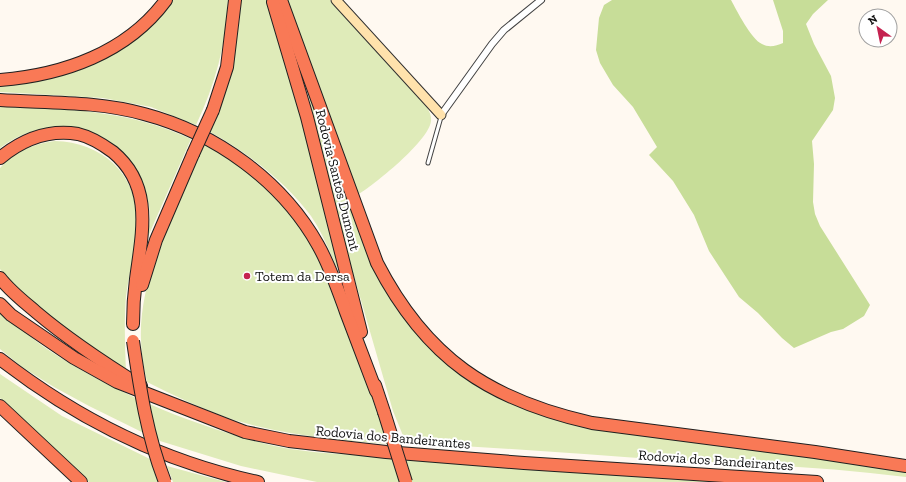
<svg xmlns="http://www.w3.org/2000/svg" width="906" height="482" viewBox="0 0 906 482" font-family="'Zilla Slab',serif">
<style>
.green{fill:#dfebb9}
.forest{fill:#c7dd98}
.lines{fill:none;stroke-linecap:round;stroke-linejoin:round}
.lane-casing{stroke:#424242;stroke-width:5}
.street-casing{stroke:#424242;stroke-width:8}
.secondary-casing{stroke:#313131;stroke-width:11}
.highway-casing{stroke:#202020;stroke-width:14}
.lane{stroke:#fff;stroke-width:3}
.street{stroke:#fff;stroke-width:6}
.secondary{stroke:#ffe2ac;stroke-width:9}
.highway{stroke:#f97956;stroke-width:12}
.highway-bridge-casing{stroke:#202020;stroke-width:14;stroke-linecap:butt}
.highway-bridge{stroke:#f97956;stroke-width:12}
.poi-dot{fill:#c52250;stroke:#fff;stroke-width:1.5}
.labels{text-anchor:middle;stroke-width:4;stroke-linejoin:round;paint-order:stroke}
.street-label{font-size:14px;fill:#0f0f0f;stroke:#fff}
.poi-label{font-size:14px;fill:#0f0f0f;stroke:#fff;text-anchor:start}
</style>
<rect width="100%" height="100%" fill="#fff9f1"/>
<!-- green -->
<g class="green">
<path d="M172,0H228C226,45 215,85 196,125L151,107L103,98L0,92V84L51,76L159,16Z"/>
<path d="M241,0H268L294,86L339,266L337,268C329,250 322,232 311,216C286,182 247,152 210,132C227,90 239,45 241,0Z"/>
<path d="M286,0H330L424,102C427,108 432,114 431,121C429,141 374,185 356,196Z"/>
<path d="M303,74L372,262L381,282L393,300L506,401L530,411L550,417L626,433L811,457L906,472V477C827,467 747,464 668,460C580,454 493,447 406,443L393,411L349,259Z"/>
<path d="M0,105C65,109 130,110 191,139L147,239C149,228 151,217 149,206C136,131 59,104 0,148Z"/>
<path d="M55,141C103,142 140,176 137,227C136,250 129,273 126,296C124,321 125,347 126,372C84,343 32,311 0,269V168C15,151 33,144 55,141Z"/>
<path d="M205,143C240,165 274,190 299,224C322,256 335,296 349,333C363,370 376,407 390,444C337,440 284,435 234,420C204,410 175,396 147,382C144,368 141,354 141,340C138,279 178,196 205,143Z"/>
<path d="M0,312C16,324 31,338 47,349C112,392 187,423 262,443C312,456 365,454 416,459C530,469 644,476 758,482H317L241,466L160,441L89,406L54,387L22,367L0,349Z"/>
<path d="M0,374L62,416L150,459L158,482H89L0,398Z"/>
<path d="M167,466L226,482H173Z"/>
</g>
<!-- forest -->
<path class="forest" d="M612,0H731C737,11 751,39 762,44C769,48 776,46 783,43V31L773,0H828L813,14L806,24L814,44L831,76L835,98L833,110L812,141L814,164L813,202L815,214L820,226L870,305L864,316L843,329L831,332L794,348L782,338L758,313L739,297L709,251L694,215L673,181L649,155L657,147L633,107L613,85L600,63L596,50L599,18L604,5Z"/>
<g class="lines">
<defs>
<path id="lane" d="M428,163L441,117"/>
<path id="street" d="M441,115L492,44L504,30L541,0"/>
<path id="secondary" d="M336,0L441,115"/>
<g id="highway">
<path d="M281,0L377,263C426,358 489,400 592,423L815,452L906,466"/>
<path d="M273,2L307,117L361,332"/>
<path d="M0,80C63,75 127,53 166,0"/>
<path d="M0,100C48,103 98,101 144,114C216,133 282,181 318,245C330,266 338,290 346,312C356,339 366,365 376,391"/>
<path d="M213,110L227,67L235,0"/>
<path d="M0,158C23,139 48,129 78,134C91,137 102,144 113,152C154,186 142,233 136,279C134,294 133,309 133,324"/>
<path d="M0,278C10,291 23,301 36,312C69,340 104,363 141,386"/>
<path d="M142,285L156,240L193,154"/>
<path d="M0,304L11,315L74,358L117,382L245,432L289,441L386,452L524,463L817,482"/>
<path d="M0,359C76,418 164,462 258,482"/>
<path d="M375,385L384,412"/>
<path d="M0,406L81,482"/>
</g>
</defs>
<!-- lane casing -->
<use href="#lane" class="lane-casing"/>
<!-- street casing -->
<use href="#street" class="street-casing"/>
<!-- secondary casing -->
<use href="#secondary" class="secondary-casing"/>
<!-- highway casing -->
<use href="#highway" class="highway-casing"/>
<!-- lane -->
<use href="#lane" class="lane"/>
<!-- street -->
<use href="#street" class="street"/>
<!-- secondary -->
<use href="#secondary" class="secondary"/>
<!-- highway -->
<use href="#highway" class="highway"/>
<defs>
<g id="highway-bridge">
<path d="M193,154L213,110"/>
<path d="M133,341C140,389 147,436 165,482"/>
<path d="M384,412L406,482"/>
</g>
</defs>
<!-- highway-bridge casing -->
<use href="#highway-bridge" class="highway-bridge-casing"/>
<!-- highway-bridge -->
<use href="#highway-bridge" class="highway-bridge"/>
</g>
<!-- markers -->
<circle class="poi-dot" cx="247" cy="276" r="4"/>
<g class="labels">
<!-- street labels -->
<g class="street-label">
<text transform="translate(338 180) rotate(76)" y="5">Rodovia Santos Dumont</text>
<text transform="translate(393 437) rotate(5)" y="5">Rodovia dos Bandeirantes</text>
<text transform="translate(716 460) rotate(4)" y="5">Rodovia dos Bandeirantes</text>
</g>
<!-- poi labels -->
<g class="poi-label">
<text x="255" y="281">Totem da Dersa</text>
</g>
</g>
<!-- north arrow -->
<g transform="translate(878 28) rotate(327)"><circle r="19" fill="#ffffff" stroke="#9f9f9f"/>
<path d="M0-3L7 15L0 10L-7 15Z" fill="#c52250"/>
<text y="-6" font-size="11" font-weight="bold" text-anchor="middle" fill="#0f0f0f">N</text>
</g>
</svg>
